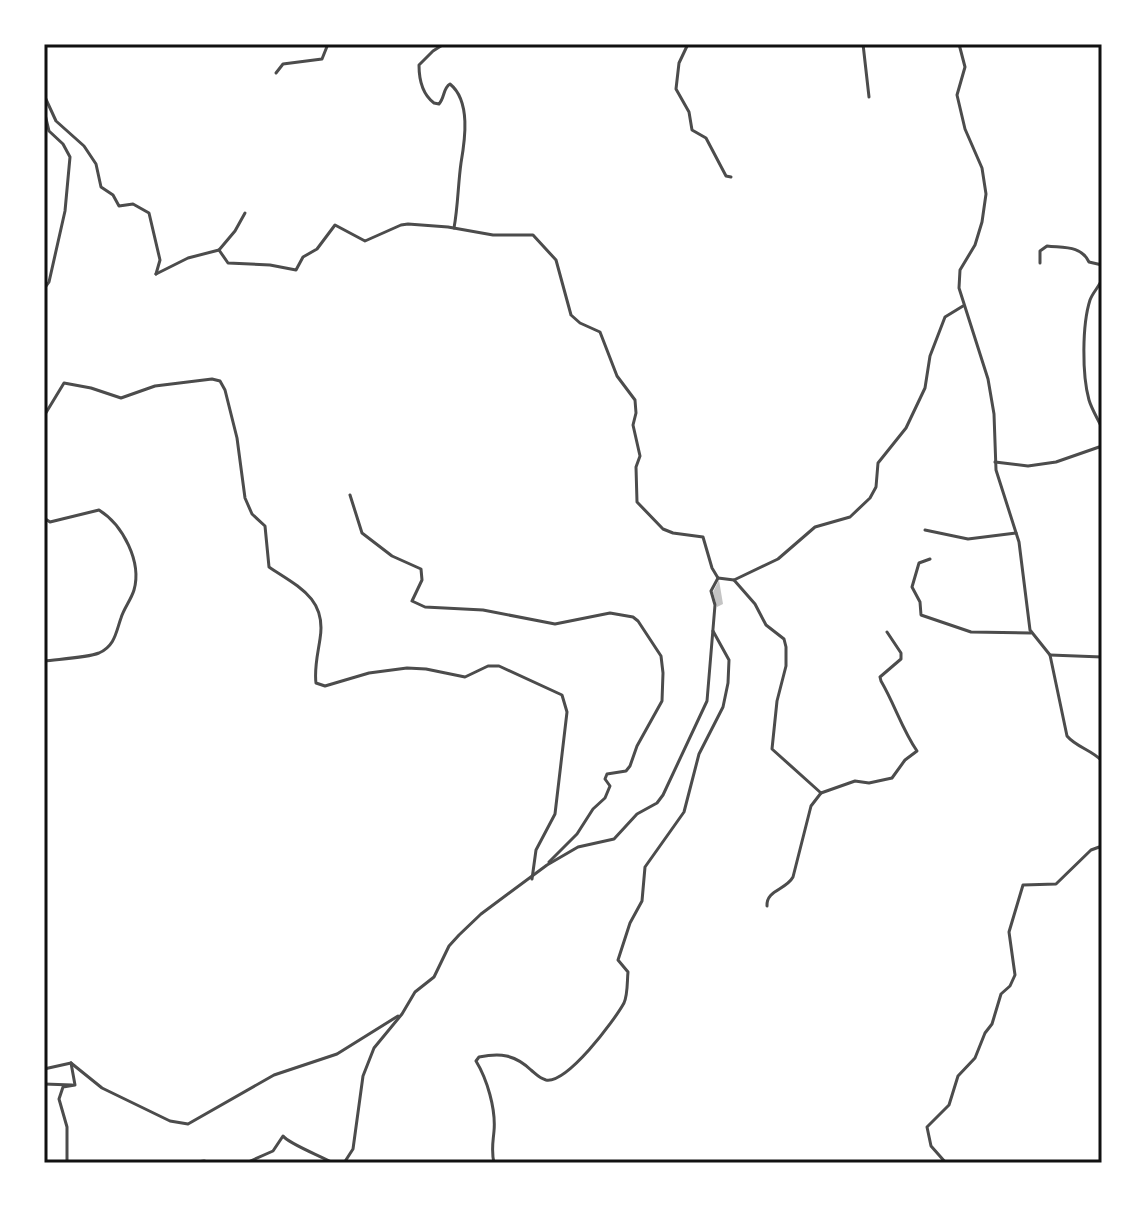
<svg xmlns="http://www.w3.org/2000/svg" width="1146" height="1207" viewBox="0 0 1146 1207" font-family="'Times New Roman',serif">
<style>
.building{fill:#c4c4c4}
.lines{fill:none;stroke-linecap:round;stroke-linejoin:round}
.minor{stroke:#4c4c4c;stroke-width:3}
.tertiary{stroke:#4c4c4c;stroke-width:3}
.neatline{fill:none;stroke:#111;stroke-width:3}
</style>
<rect width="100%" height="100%" fill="#fff"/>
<!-- building -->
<path class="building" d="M719,580L723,604L717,607L713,592Z"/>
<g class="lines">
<!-- minor -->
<g class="minor">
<path d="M444,44L433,51L419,65C419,79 422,94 434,103L439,104C445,97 443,88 450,84C471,101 465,140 461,163C458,184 458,207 454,228"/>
<path d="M447,44H463"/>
<path d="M688,44L679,63L676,89L689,112L692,130L706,138L726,176L731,177"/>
<path d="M863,44L869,97"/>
<path d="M276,73L283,64L322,59L328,44"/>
<path d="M44,95L56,121L84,146L96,164L101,187L113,195L119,206L133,204L149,213L160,260L156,274"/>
<path d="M44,110L49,131L63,144L70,157L65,211L49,282L44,289"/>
<path d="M219,250L235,231L245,213"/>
<path d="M1040,263V251L1047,246C1063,248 1081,245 1089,262L1102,265"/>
<path d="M156,274L188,258L219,250L228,263L270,265L296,270L303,257L317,249L335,225L365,241L401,225L408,224L448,227L493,235H533L556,260L571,315L580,323L600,332L617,376L635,400L636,413L633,425L640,456L636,467L637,502L663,529L673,533L703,537L712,568L718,578"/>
<path d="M1102,279C1099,287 1093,292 1090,300C1082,325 1082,375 1089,400C1092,410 1098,419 1102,428"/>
<path d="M44,416L64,383L91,388L121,398L155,386L212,379L220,381L225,390L237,438L245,498L252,514L265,526L269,567C297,586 327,598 320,639C318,653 314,668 316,683L325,686L369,673L407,668L426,669L465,677L488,666H499L562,695L567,712L555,814L536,850L532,879"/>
<path d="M995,462L1028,466L1056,462L1102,446"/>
<path d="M350,495L362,533L392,556L421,569L422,580L412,601L425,607L483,610L555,624L610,613L633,617L638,621L661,656L663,673L662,701L637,746L630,766L626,771L607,774L605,779L610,786L605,798L593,809L577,834L549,862"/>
<path d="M44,518L50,522L99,510C123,525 142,562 134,590C131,600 124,608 121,618C116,632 115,646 99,653C86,658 59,659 44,661"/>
<path d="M925,530L968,539L1016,533"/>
<path d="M930,559L919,563L912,587L920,602L921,615L971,632L1031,633"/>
<path d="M734,580L755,604L766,625L784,639L786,647V666L777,701L772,749L821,793L855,781L869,783L892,778L905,760L917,751C902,729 895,705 881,681L880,677L901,659V653L887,632"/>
<path d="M1050,655L1102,657"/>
<path d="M767,906C766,890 786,890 793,877L811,806L821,793"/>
<path d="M71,1063L102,1088L170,1121L188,1124L274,1075L337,1054L398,1016"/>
<path d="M44,1069L71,1063"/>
<path d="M44,1084L72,1085"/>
<path d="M67,1163V1127L59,1099L63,1087L75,1085L71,1063"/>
<path d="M190,1163L204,1161L211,1163"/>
<path d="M246,1163L273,1151L283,1136C289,1144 321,1156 333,1163"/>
<path d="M344,1163L353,1149L363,1076L374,1048L402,1014L415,992L434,977L449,946L459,935L481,914L547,865L578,847L614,839L637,814L657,803L663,795L707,701L715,605L711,591L718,578L734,580L778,559L815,527L850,517L870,498L876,487L878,463L906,428L925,388L930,356L945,317L963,306"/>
<path d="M494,1163C491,1150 493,1143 494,1131C496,1109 487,1079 476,1061L479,1057C500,1053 514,1054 531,1070C536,1074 539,1078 546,1080C567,1084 614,1021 624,1003C628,994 627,981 628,972L618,960L630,923L642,901L645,867L684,812L699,754L723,707L728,683L729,660L713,631"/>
<path d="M946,1163L931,1146L927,1127L949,1105L958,1076L975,1058L985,1033L992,1024L1001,994L1010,986L1015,975L1009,932L1023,885L1056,884L1091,850L1102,846"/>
</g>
<!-- tertiary -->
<path class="tertiary" d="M959,44L965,67L957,95L965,129L982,168L986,194L982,222L975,245L960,270L959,288L988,379L994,414L996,470L1019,542L1030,630L1050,655L1067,736C1076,747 1092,750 1102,761"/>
</g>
<!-- border -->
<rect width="1146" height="1207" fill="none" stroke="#ffffff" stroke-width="92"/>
<rect x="46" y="46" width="1054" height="1115" class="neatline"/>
</svg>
